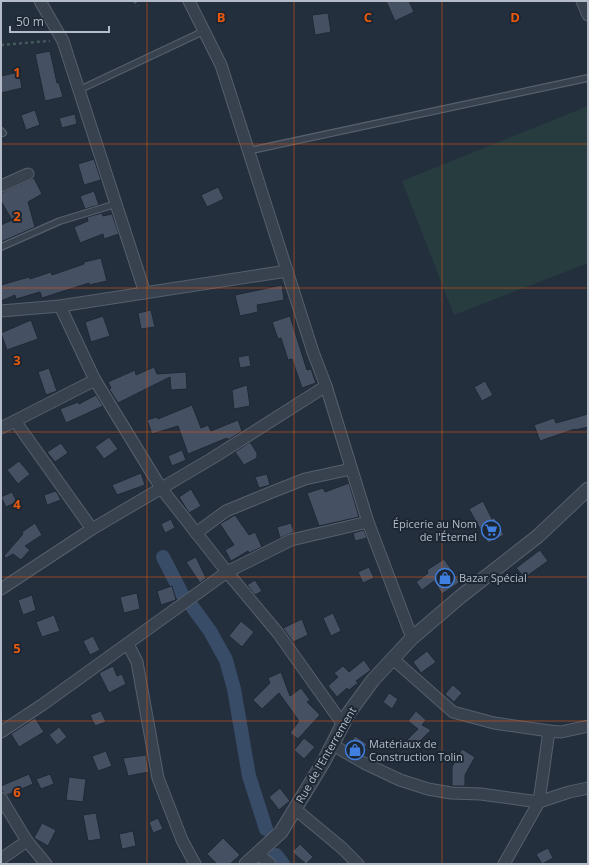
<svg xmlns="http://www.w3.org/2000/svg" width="589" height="865" viewBox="0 0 589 865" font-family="'Open Sans',sans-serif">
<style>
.green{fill:#263c3f}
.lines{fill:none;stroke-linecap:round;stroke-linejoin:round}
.canal{stroke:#394c67;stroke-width:14}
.building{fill:#455162;stroke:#1f2835}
.service-casing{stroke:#565f6c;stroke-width:8}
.minor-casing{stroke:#565f6c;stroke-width:13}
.tertiary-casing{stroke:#565f6c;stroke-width:15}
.path{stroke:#44595c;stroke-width:2.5;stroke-dasharray:3 3;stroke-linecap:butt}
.service{stroke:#38414e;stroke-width:5.5}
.minor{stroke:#38414e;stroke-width:11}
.tertiary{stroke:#38414e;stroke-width:13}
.grid{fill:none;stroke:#e8590c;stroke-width:1;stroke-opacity:0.55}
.labels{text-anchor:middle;stroke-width:4;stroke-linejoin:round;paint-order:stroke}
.poi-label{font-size:11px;fill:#b4bcc9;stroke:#1d2633;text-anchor:start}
.street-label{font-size:11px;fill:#b4bcc9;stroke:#1d2633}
.grid-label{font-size:13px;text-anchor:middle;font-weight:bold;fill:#e8590c;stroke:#1d2633;stroke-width:4;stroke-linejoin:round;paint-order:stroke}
</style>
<rect width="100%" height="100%" fill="#242f3e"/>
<!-- green -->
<path class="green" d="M588,106V263L454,315L402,181Z"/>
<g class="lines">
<!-- canal -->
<g class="canal">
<path d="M163,557L182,594"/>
<path d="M191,605L210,631L226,660L234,689L249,776L266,829"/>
<path d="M276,855L283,864"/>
</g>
</g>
<!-- building -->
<g class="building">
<path d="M386,1H409L414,12L395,21Z"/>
<path d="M328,13L331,32L315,35L312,15Z"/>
<path d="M50,51L57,83H59L63,97L45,101L35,54Z"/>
<path d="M19,72L22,88L1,93V76Z"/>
<path d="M35,110L40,125L26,130L21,115Z"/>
<path d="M75,114L77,124L62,128L59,118Z"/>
<path d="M94,159L101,180L84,185L78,164Z"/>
<path d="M34,178L42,194L28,202L35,227L1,242V225L12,220L1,201V193Z"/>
<path d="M218,187L224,199L207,207L201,195Z"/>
<path d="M94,191L99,205L85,209L80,196Z"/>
<path d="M102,213L103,216L112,214L119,234L104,239L103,234L80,243L74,227L88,221L87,217Z"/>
<path d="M101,258L107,281L89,285V283L42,298L40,292L16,299L15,295L1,301V285L29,277L30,279L51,272L52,275L84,264V262Z"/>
<path d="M282,285L284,300L257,305L258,312L240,316L235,295Z"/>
<path d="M151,310L155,327L141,329L138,313Z"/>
<path d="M103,316L110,336L91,342L85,322Z"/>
<path d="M290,316L307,370L311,369L316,383L302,388L292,359L288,360L281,338L278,339L272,322Z"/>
<path d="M31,320L38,339L7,350L1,333Z"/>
<path d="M249,355L251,366L240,368L238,357Z"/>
<path d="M154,367L157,374L186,372L187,389L171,390L170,377L118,403L109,389L111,388L108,382L135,370L136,375Z"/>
<path d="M49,368L57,391L46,395L38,372Z"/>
<path d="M485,381L493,395L482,401L474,387Z"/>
<path d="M247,385L250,406L234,409L232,390Z"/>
<path d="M96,395L103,406L66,423L60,409L78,402L79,404Z"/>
<path d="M192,405L201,428L208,425L211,431L238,420L242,431L228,440L227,438L188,454L178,426L152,434L147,420L157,417L158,419Z"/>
<path d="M588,414V427L575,430V429L540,441L534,425L554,418L556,423Z"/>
<path d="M109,437L118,449L104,459L95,447Z"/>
<path d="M250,442L257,453V458L244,465L235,452Z"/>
<path d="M61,443L68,453L55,462L47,452Z"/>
<path d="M182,450L186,460L172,466L168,456Z"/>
<path d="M19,461L30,474L18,484L7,470Z"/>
<path d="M141,473L145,485L117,495L112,485Z"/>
<path d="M267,474L270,485L259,488L255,477Z"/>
<path d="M349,483L359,517L319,526L307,493L323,488L325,492Z"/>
<path d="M191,489L201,506L189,513L179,497Z"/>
<path d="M56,491L61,500L47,505L44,495Z"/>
<path d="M12,492L17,502L6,507L1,497Z"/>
<path d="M483,501L492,519L494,517L504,535L488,543L469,509Z"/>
<path d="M235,515L249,535L255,532L262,547L249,553L248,551L231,561L225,550L234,545L220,524Z"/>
<path d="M171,519L175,528L165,533L161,524Z"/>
<path d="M35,523L42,535L25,546L30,550L21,560L13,554L6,558L4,556L23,534L22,532Z"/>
<path d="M291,523L294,532L280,538L277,527Z"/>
<path d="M364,530L367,538L355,541L353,533Z"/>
<path d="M540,550L548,561L527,576H523L516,568Z"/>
<path d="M196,557L206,578L200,583L186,562Z"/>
<path d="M444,559L460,582L442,594L434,581L422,590L416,582L428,573L427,570Z"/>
<path d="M369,567L374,578L363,583L358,572Z"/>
<path d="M255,580L262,591L255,595L247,585Z"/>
<path d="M172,586L176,600L161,605L157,591Z"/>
<path d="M137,593L140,609L124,613L120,597Z"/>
<path d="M32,595L36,610L23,615L18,600Z"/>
<path d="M333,613L341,631L331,636L323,618Z"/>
<path d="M54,615L60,631L42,637L36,622Z"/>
<path d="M302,619L308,635L293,642L283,628Z"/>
<path d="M241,621L254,632L242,647L229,636Z"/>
<path d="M93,636L100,650L90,655L83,641Z"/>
<path d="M427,651L436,662L421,673L413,662Z"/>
<path d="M364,660L371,670L356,681L358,683L349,690L347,688L337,697L328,686L338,677L334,673L343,666L349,672Z"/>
<path d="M113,666L117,676L122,674L126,684L109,693L99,673Z"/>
<path d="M281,672L290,696L301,688L310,700L307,702L320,715L298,739L290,733L299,721L279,693L262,709L253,700L270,683L268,678Z"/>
<path d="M453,685L462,693L454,702L445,694Z"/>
<path d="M389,693L398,699L392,709L383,702Z"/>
<path d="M101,711L106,722L95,726L90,715Z"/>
<path d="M416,711L426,720L422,725L431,730L410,751L403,744L418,729L408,721Z"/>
<path d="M35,718L44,732L19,747L11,734Z"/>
<path d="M59,727L67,737L57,745L49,735Z"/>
<path d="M355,736L367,744L361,753L349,746Z"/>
<path d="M304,738L315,747L304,759L294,750Z"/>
<path d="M462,749L475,757L465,775V786H452V767Z"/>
<path d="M106,751L112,766L98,771L92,756Z"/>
<path d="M146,755L149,772L128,776L123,758Z"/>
<path d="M29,774L33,784L7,795L2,791L1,786Z"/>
<path d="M50,774L54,784L41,789L36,779Z"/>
<path d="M69,777L86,779L83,802L66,800Z"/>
<path d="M280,788L290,801L279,810L269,797Z"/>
<path d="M96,813L101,839L88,841L83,815Z"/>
<path d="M158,818L163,829L153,833L149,822Z"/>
<path d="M42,823L56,830L48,846L34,838Z"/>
<path d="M133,831L136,846L122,849L119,834Z"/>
<path d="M223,838L240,855L230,864H217L207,854Z"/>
<path d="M300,844L313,857L306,864L292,852Z"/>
<path d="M548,848L553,858L542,864L536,854Z"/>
</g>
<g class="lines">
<defs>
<g id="service">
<path d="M79,90L204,31"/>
<path d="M1,131L3,133"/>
<path d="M248,151L588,78"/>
<path d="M1,247L60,221L116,204"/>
</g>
<g id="minor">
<path d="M40,1L63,41L145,293"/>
<path d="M189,1L221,65L313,352L326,386L368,522L412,638"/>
<path d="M582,1L588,15"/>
<path d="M1,186L28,174"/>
<path d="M60,306L95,380"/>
<path d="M1,311L60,306L287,271"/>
<path d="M15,421L92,529"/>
<path d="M1,428L95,380L161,488L227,572L278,633L342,723"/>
<path d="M196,533L226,511L272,492L305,479L351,469"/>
<path d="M1,589L92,529L211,459L326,386"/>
<path d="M128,644L137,662L158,778L182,840L195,864"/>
<path d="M393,659L453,712L494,723L549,731L561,732L588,726"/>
<path d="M1,732L42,705L227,572L291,540L368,522"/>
<path d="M333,745L364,763L400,780L428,789L451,793L481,794L539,802L569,792L588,788"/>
<path d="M1,798L27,841L46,864"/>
<path d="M295,809L342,848L358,864"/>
<path d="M257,853L270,864"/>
<path d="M1,859L27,841"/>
<path d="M504,864L539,802L549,731"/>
</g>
<path id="tertiary" d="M246,864L281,832L324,761L348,714L373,680L412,638L460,597L538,536L588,489"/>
</defs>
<!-- service casing -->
<use href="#service" class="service-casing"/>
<!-- minor casing -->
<use href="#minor" class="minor-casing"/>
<!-- tertiary casing -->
<use href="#tertiary" class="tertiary-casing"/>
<!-- path -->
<g class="path">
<path d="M134,1L138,6"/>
<path d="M1,45L50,41"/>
</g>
<!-- service -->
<use href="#service" class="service"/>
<!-- minor -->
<use href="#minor" class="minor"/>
<!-- tertiary -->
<use href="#tertiary" class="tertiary"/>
</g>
<!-- grid -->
<path class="grid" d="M147,1V864M294,1V864M442,1V864M1,144H588M1,288H588M1,432H588M1,577H588M1,721H588"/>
<!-- icons -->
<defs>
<symbol id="supermarket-ring" viewBox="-11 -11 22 22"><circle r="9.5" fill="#1d2633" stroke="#3f7fe0" stroke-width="1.5"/><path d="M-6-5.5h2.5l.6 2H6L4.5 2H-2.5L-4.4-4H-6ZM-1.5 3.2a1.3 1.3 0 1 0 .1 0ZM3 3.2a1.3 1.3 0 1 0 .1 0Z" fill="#3f7fe0"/></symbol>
<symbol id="shop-ring" viewBox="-11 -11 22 22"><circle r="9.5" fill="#1d2633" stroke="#3f7fe0" stroke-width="1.5"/><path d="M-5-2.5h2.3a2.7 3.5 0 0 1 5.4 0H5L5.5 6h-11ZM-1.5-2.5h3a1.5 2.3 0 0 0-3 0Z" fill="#3f7fe0"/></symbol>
</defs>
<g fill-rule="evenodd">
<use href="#supermarket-ring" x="480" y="519" width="22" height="22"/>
<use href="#shop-ring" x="434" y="567" width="22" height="22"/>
<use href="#shop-ring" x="344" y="739" width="22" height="22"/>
</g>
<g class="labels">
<!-- poi labels -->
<g class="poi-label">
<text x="477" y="528" text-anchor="end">Épicerie au Nom<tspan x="477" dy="13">de l'Éternel</tspan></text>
<text x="459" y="582">Bazar Spécial</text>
<text x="369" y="748">Matériaux de<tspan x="369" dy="13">Construction Tolin</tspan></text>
</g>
<!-- street labels -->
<g class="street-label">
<text transform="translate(326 755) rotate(-60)" y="4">Rue de l'Enterrement</text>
</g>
</g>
<g class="grid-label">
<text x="221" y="22">B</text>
<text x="368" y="22">C</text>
<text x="515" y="22">D</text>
<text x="17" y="77">1</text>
<text x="17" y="221">2</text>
<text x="17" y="365">3</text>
<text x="17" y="509">4</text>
<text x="17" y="653">5</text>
<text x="17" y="797">6</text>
</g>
<!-- border -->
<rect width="589" height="865" fill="none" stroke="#b4bcc9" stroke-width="4"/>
<!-- scale -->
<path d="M10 26v6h99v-6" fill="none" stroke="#b4bcc9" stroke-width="2"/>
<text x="16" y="26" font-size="12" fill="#b4bcc9" stroke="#1d2633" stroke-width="3" paint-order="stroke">50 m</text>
</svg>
